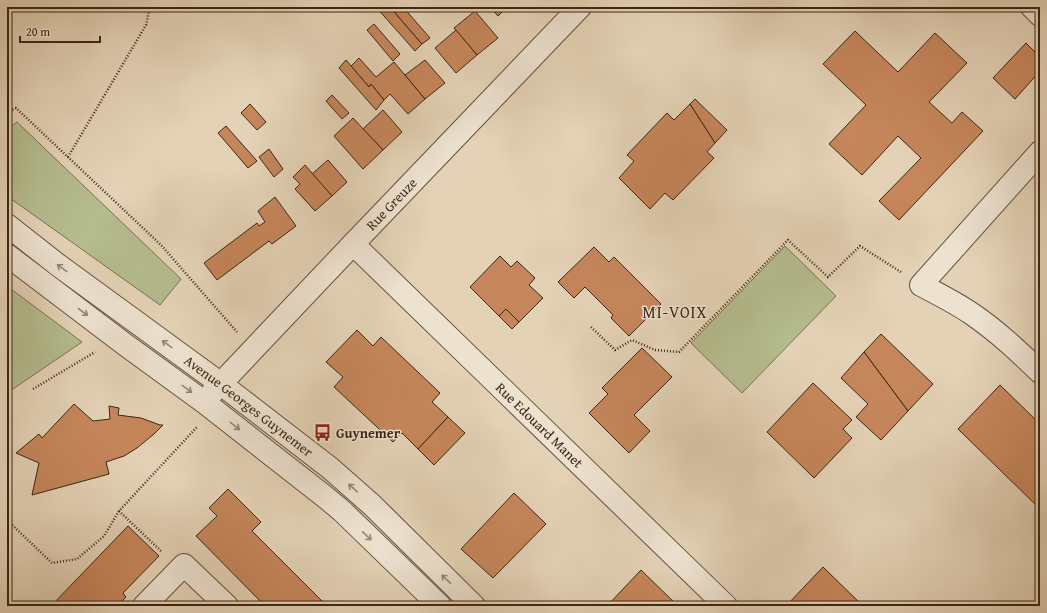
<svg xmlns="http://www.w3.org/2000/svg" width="1047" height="613" viewBox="0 0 1047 613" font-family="'Gentium Book Plus',serif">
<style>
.green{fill:#b4bc8e;stroke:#787150}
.building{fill:#c6865b;stroke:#3b2613}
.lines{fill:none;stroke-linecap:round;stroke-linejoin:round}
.minor-casing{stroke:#65513c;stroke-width:24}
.path{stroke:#3b2613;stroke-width:2.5;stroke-dasharray:1 2;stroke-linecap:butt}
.minor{stroke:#ede2d0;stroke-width:22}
.oneway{stroke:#948472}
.labels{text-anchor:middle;stroke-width:3;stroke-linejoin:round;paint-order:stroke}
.street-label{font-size:14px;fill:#3b2613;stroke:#ede2d0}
.poi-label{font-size:14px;font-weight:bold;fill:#3b2613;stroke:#ede2d0;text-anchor:start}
.quarter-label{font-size:16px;letter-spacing:1px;fill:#3b2613;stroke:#ede2d0}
</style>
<rect width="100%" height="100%" fill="#e4d2b6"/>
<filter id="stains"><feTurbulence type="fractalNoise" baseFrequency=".005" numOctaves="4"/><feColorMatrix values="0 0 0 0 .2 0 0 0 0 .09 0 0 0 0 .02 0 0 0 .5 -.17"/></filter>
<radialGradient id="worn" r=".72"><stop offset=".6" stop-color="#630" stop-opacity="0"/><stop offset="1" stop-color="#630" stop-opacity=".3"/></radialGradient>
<!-- green -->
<g class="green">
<path d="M17,122L181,279L160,305L7,196V130Z"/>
<path d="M785,246L836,296L742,393L691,343Z"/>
<path d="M7,286L82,342L7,393Z"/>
</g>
<!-- building -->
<g class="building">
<path d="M376,7H390L422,44L415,51Z"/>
<path d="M390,7H403L430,38L422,44Z"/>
<path d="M490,7H507L498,16Z"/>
<path d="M475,11L498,38L477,55L454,28Z"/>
<path d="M374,24L400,54L393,61L367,30Z"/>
<path d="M456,30L477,55L456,73L435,48Z"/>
<path d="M855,31L898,72L935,33L967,63L929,102L952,123L962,112L983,131L899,220L879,201L921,158L898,136L862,175L829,144L866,105L823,64Z"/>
<path d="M1026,43L1037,54L1040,51V71L1015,99L993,78Z"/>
<path d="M359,58L376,77L394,62L425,99L408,114L390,94L384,100L371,84L369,87L351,66Z"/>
<path d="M346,60L369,87L371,84L384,100L376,110L339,68Z"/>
<path d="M425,60L445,83L425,99L405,75Z"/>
<path d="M332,95L349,113L342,119L326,101Z"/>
<path d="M695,99L727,130L715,143L690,104Z"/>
<path d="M250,104L266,122L257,130L241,113Z"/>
<path d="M690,104L715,143L707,152L714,158L673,200L665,193L650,209L619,178L634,161L627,155L667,113L674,120Z"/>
<path d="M383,110L402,132L383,150L363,129Z"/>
<path d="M353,118L383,150L363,169L334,136Z"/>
<path d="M226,126L257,161L248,168L218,133Z"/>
<path d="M269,149L283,169L274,177L259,157Z"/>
<path d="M328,160L347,182L332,196L312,174Z"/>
<path d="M305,165L332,196L315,211L295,189L300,184L293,177Z"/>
<path d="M275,197L296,226L272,244L269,241L217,280L204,263L257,223L259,226L265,222L258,211Z"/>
<path d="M594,247L609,262L614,257L661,304L629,336L611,318L613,315L585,287L574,298L558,282Z"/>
<path d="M500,256L511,267L517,261L535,278L529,285L543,298L519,322L506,309L499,316L470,287Z"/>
<path d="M506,309L519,322L512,329L499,316Z"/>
<path d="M357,330L373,346L381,337L440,393L432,402L448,417L418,449L402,433L393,442L334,387L343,377L326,362Z"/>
<path d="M881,334L933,384L908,411L864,352Z"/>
<path d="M642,348L672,377L634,415L650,431L629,453L589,413L608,394L602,388Z"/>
<path d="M864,352L908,411L881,440L856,417L868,404L841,378Z"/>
<path d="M813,383L852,420L843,429L852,438L814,478L767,432Z"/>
<path d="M1000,385L1040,424V509L958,429Z"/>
<path d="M74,404L93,421L110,419L109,406L119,408L118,415L141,418L160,425H163L154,434L137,448L124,456L106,462L109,474L32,495L39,463L16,453L39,434L42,438Z"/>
<path d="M448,417L465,433L434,465L418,449Z"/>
<path d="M228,489L261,522L252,531L327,606H265L196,536L217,516L209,508Z"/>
<path d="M514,493L546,524L493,578L461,549Z"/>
<path d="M128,526L159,556L123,593L126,597L117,606H51Z"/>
<path d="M823,567L863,606H786Z"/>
<path d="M641,570L678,606H607Z"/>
</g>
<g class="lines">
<defs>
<g id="minor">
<path d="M1032,7L1040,15"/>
<path d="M1040,152L921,285C938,294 956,303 972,314C997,331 1018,351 1040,372"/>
<path id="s1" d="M7,225L58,265L221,384L330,468L372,505L474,606"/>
<path id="s2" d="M353,244L726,606"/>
<path d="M7,255L127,346L204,402L324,496L342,511L440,606"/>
<path id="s3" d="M211,394L353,244L580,7"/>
<path d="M144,606L184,565L227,606"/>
</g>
</defs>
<!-- minor casing -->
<use href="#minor" class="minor-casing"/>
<!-- path -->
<g class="path">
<path d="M7,112L16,108L161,245L237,332"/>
<path d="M68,157L146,25L150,7"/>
<path d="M591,327L615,350L632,340L655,350L679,352L788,240L828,277L860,246L901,272"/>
<path d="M33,389L95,352"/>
<path d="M119,511L162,552"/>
<path d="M10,523L52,563L77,559L104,536L119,511L197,427"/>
</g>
<!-- minor -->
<use href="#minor" class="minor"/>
</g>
<!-- one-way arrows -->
<defs><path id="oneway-shaft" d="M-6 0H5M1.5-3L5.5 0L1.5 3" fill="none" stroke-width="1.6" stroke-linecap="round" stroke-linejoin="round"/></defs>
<g class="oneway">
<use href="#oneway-shaft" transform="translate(62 268) rotate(-144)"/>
<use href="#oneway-shaft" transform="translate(83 312) rotate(37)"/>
<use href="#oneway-shaft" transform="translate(167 344) rotate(-144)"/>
<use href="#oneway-shaft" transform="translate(187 389) rotate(36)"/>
<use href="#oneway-shaft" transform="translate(235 426) rotate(38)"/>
<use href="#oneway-shaft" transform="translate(353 488) rotate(-138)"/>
<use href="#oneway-shaft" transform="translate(367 536) rotate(44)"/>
<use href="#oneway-shaft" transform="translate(446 579) rotate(-136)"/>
</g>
<!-- icons -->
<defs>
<symbol id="bus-bare" viewBox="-9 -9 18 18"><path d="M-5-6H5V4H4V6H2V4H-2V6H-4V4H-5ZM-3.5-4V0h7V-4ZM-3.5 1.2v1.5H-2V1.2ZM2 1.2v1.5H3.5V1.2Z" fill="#8f2418" stroke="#ede2d0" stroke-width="2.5" paint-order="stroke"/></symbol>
</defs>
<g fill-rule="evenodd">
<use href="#bus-bare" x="310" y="420" width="25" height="25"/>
</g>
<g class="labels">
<!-- street labels -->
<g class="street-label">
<text dy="5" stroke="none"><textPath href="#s3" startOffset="262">Rue Greuze</textPath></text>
<text dy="5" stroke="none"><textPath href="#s1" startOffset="302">Avenue Georges Guynemer</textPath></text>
<text dy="5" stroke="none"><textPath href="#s2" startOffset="260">Rue Edouard Manet</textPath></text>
</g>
<!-- poi labels -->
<g class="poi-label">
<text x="336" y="438">Guynemer</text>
</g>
<!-- quarter labels -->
<g class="quarter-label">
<text x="675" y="318">MI-VOIX</text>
</g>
</g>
<!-- margin -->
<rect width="1047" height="613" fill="none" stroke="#e4d2b6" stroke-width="24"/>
<rect x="8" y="8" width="1031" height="597" fill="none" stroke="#3b2613" stroke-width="2"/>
<rect x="12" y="12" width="1023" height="589" fill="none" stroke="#3b2613"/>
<!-- scale -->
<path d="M20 36v6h80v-6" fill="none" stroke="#3b2613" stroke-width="2"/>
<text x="26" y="36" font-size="12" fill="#3b2613" stroke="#ede2d0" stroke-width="3" paint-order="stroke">20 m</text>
<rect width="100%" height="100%" filter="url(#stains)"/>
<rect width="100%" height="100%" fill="url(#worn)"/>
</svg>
